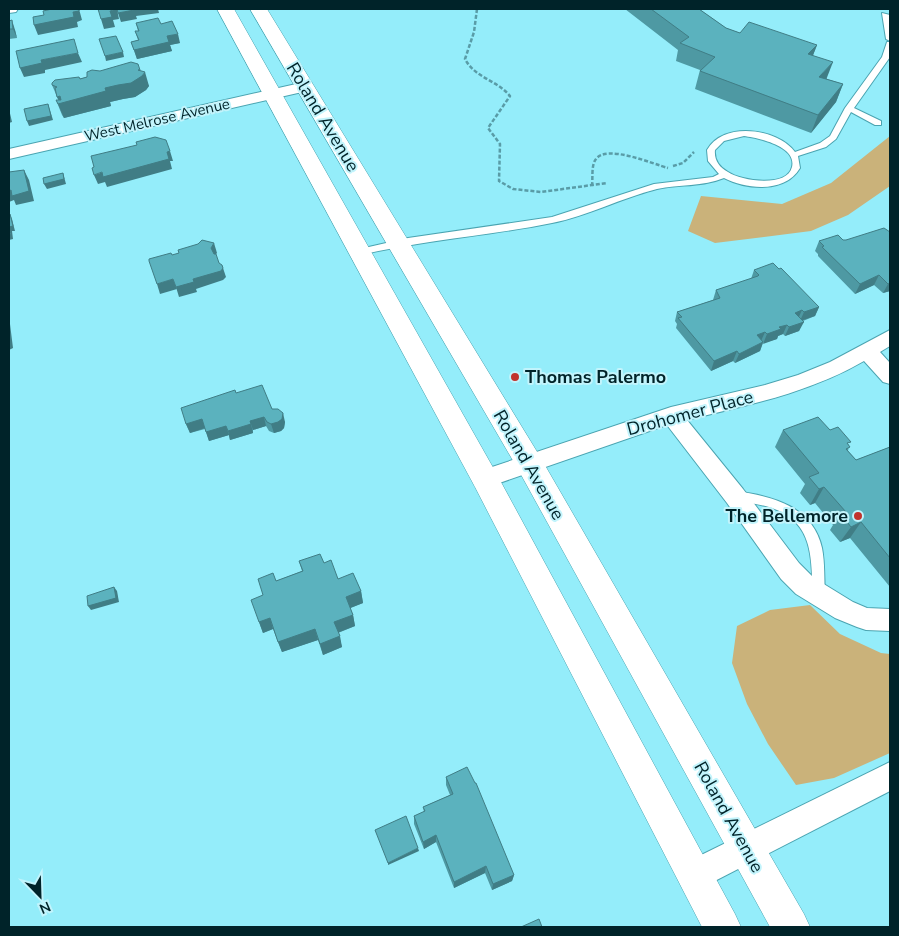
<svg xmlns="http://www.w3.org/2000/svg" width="899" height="936" viewBox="0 0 899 936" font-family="'Nunito Sans',sans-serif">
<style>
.green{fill:#cab27a}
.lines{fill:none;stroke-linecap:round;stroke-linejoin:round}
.service-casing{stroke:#4aa4b1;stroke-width:2}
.minor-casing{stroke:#4aa4b1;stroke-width:2}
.tertiary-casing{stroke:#4aa4b1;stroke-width:1}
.path{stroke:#599ca7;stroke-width:2.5;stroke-dasharray:4 2;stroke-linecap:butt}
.service{fill:#fff;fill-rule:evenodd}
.minor{fill:#fff;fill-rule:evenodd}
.tertiary{fill:#fff;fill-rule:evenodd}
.wall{fill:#4e99a3}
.shaded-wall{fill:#407d85}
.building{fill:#5bb2be;stroke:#407d85}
.poi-dot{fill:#c1332d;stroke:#c2f4fc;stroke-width:2}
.labels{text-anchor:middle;stroke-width:4;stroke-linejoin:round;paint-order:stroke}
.far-street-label{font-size:15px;fill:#002329;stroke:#c2f4fc}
.street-label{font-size:18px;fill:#002329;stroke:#c2f4fc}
.poi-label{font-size:18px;font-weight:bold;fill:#002329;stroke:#c2f4fc;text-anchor:start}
</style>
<rect width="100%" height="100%" fill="#94edfa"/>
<!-- green -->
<g class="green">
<path d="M890,136V186L848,215L811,231L715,243L688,231L701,196L782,204L831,183Z"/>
<path d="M810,605L840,634L881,653L890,654V753L834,778L796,785L768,744L747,704L732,663L737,626L770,610Z"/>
</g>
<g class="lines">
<defs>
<g id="service">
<path d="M882,13L890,15V41L886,39Z"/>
<path d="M887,42H890V57L854,108L881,121V125H875L851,112L836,139L826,147L798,156L800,168C785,193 748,190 724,178C703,187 679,184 657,189C621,198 588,216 552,223C488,236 423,240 360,255L355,252L360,249L408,238L552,217L654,184L713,177L719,174L708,161L707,150C723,121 777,128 795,152L820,143L830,136L845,108L882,57ZM744,136C758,138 797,146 792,167C787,188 741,181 728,172C719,167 714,160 715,150L724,141Z"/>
<path d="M735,491C773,496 813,507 822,548C825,563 824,580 825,595L823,599L819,601L815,599L813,595C811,556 814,521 769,507C756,503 743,503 731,499L729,496L731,493Z"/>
</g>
<g id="minor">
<path d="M9,9H18L16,12L9,13Z"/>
<path d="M305,82L311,84L313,87L311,90L9,159V149Z"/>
<path d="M890,330V346L880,352L890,363V384L883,382L864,361C809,393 748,405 687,420L743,489L799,563L814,578L853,602L867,608L890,609V631L866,630L857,627L835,618L796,594L781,579L727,503L667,425L485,488L477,486L474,479L477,472L671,407L765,385L798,375L830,362Z"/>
<path d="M890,762V791L705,886L694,890L683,886L679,875L683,864Z"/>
</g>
<g id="tertiary">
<path d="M217,9H234L495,471L735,914L741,927H702L475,487Z"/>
<path d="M250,9H267L539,455L804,914L810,927H770L519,471Z"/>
</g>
</defs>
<!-- service casing -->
<use href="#service" class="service-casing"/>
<!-- minor casing -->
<use href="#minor" class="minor-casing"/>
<!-- tertiary casing -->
<use href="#tertiary" class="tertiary-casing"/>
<!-- path -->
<g class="path">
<path d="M477,9L474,32L465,59C475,78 497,80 510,96L488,128L500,144L499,181L513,189L541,192L607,183"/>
<path d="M673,166L683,163L694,152"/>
<path d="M592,186C593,178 591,165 596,159C607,144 653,164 668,168"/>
</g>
<!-- service -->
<use href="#service" class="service"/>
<!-- minor -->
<use href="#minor" class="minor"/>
<!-- tertiary -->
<use href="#tertiary" class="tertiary"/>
</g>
<!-- wall -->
<g class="wall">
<path d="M625,9H699L726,28L740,33L817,45L813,55L827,79L843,84L836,102L811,133L695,89L700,70L676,61L678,50Z"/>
<path d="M9,21L15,30L17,38L9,39Z"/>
<path d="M136,23L161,24L180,43L170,45L172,51L137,59L131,42L138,40L135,31H138Z"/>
<path d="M100,71H140L149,86L146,90L135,97L123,99L110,102L111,106L64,118L62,115L56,100H59L58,99L52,85L87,77Z"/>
<path d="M890,232V291L883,293L874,285L855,294L818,256V254L815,251L819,241L846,240Z"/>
<path d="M754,270L819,307L815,316L803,321L799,331L785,336L783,334L778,336L777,339L763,343L760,351L735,363L733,361L711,371L676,328L677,324L675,321L677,312L713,300L716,290L751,279Z"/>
<path d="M236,393L272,409L285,422L284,428L281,431L274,433L269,431L266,426L253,430V433L230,440L229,435L209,441L205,429L190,433L186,424Z"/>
<path d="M783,430H830L849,445L848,451L856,460L890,447V587L850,538L840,542L830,530L833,525L815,503L810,505L800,493L805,484L775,447Z"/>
<path d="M299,561L324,563L338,579L361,591L363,603L350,608L353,615L355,626L338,633L342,647L323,655L318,640L282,652L273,629L263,633L259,622L263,595L276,581L302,571Z"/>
<path d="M446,777L514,875L512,881L492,890L485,873L454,888L436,842L424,849L414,824V816L424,812L423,807L450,795L446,785Z"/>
</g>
<!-- shaded-wall -->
<g class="shaded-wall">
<path d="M79,9L82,20L77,22L78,27L38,35L34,25L73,12Z"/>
<path d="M117,9L119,19L113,20L115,27L104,29L101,19L110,11Z"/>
<path d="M134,9H158L159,13L136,16L137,19L121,22L118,13Z"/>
<path d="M12,20L15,30L17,38L13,29Z"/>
<path d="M178,34L180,43L170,45L172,51L137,59L134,50L167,36Z"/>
<path d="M817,45L810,63L808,54Z"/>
<path d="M123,52L124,57L106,61L105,56Z"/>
<path d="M78,53L82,62L45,70V73L24,77L20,68L41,60Z"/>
<path d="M833,62L826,80L819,77Z"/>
<path d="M138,70H140L142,76L145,72L149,86L146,90L135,97L123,99L110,102L111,106L64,118L58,104L60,103L57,97L105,88Z"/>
<path d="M843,84L836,102L811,133L818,115Z"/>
<path d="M48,104L53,120L29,126L27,121Z"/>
<path d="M9,109L12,122L9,123Z"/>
<path d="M170,151L173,161H170L172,169L107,187L105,182L98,184L94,175Z"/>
<path d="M24,170L29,180L34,201L16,205L14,200L9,202V191Z"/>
<path d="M63,173L66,184L47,189L44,184Z"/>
<path d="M10,214L12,219L15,231H12L13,239L9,240Z"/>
<path d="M214,243L217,253L213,258L211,248Z"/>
<path d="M223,268L226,277L223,280L196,289L197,292L179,297L176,287L193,279Z"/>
<path d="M879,275L874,285L855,294L860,284Z"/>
<path d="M173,279L177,289L160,294L157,284Z"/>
<path d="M890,283V291L883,293L888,284Z"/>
<path d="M819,307L815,316L800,321L804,312Z"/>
<path d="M802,310L798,319L795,313Z"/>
<path d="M9,316L13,348L9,350Z"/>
<path d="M804,322L799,331L785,336L789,327Z"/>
<path d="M787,325L783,334L778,336L777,339L763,344L767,334L779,327Z"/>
<path d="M765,332L761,341L757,335Z"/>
<path d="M763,342L760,351L735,363L739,354Z"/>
<path d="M737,351L733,361L711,371L714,361Z"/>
<path d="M283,413L285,422L284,428L281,431L274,433L271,424Z"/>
<path d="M264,417L266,426L253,430L250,421Z"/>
<path d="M202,419L205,428L190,433L186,424Z"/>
<path d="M251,424L253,433L230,440L228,431Z"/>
<path d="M226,426L229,435L209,441L206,432Z"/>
<path d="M824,487L815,503L810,505L819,489Z"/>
<path d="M861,522L850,538L840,542L851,527Z"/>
<path d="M114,587L117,591L119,602L91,610L88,606Z"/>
<path d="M361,591L363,603L348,609L346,597Z"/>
<path d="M353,615L355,626L337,633L334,622Z"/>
<path d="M270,618L273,629L263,633L259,622Z"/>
<path d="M315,629L318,640L282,652L278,642Z"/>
<path d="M340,636L342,647L323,655L320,644Z"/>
<path d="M436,835V842L424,849L423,842Z"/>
<path d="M418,848L419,851L388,865V863Z"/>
<path d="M486,866L485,873L454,888V882Z"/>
<path d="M514,875L512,881L492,890L493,884Z"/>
</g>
<!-- building -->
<g class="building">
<path d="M52,9H79V11L73,12L74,17L34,25L33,17L44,15L43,11Z"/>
<path d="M98,9H134V10L118,13L117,9L110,11L112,17L101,19Z"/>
<path d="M651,9H699L726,28L740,33L749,22L817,45L808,54L833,62L819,77L843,84L818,115L700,71L715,57L680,43L689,37Z"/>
<path d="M158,18L161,24L172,21L178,34L167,36L169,42L134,50L131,42L139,40L135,31H139L136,23Z"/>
<path d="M12,20L13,29H9V21Z"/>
<path d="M116,36L123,52L105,56L99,39Z"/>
<path d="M74,39L78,53L41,60L42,63L20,68L16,51Z"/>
<path d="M131,62L138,64L140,70H138L145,72L142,76L131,83L118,85L105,88L106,91L58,104L56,100H61L60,96L57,97L55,88L57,87L52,85V83L55,80L79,77L80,79L87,77V72L92,70L100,71Z"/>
<path d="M48,104L51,116L27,121L24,109Z"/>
<path d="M155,137L166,140L170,151L167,152L169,159L103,177L102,172L94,175L92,168L94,167L91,156L137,145L136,142Z"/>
<path d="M24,170L29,191L12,196L11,190L9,191V172Z"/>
<path d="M63,173L64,179L44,184L43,178Z"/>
<path d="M9,214H10L13,226L9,227L11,234L9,235Z"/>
<path d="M884,228L890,232V283L888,284L879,275L860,284L822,247L824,246L819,241L838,235L843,240H846Z"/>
<path d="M202,240L214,243L211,248L214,254H216L219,263L222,265L223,268L221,271L193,279L194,282L176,287L173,279L157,284L149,261V259L171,253L172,255L179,253L178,250L198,244Z"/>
<path d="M773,263L779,269L781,268L819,307L804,312L802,310L795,313L804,322L789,327L787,325L779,327L781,329L767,334L765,332L757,335L763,342L739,354L737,351L714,361L678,318L682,317L677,312L720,298L716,290L758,276L759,275L754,270Z"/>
<path d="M262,385L272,409H278L283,413L282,419L278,422L271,424L267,422L264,417L250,421L251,424L228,431L226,426L206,432L202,419L186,424L181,408L235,390L236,393Z"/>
<path d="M818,417L830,430L838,427L851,442L847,443L850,447L846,449L856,460L890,447V558L861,522L851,527L841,514L846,512L824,487L819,489L809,477L819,473L783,430Z"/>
<path d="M320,554L324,563L331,560L338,579L353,573L361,591L346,597L353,615L334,622L340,636L320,644L315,629L278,642L270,618L259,622L251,600L263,595L258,579L273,573L276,581L303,571L299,561Z"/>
<path d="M114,587L116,598L88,606L87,596Z"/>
<path d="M467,767L475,783H476L514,875L493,884L486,866L454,882L436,835L423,842L414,816L425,811L423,807L453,794L446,777Z"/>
<path d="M406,816L418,848L388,863L375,830Z"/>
<path d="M539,919L542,927H521Z"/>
</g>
<!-- markers -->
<g class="poi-dot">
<circle cx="515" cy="377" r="5"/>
<circle cx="858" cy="516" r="5"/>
</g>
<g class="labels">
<!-- far-street labels -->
<g class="far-street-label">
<text transform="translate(157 120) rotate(-13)" y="5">West Melrose Avenue</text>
</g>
<!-- street labels -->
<g class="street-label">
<text transform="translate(323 117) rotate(59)" y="6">Roland Avenue</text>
<text transform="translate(690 413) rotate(-15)" y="6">Drohomer Place</text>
<text transform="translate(529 465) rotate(60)" y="6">Roland Avenue</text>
<text transform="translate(729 817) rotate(61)" y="6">Roland Avenue</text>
</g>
<!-- poi labels -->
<g class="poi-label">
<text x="525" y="383">Thomas Palermo</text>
<text x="848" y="522" text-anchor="end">The Bellemore</text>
</g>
</g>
<!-- border -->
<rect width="899" height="936" fill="none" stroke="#002329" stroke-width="20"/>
<!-- north arrow -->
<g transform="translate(40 896) rotate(157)" stroke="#c2f4fc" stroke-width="4" paint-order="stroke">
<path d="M0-4L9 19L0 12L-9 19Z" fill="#002329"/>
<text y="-8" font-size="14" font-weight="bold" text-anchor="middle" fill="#002329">N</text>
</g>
</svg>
